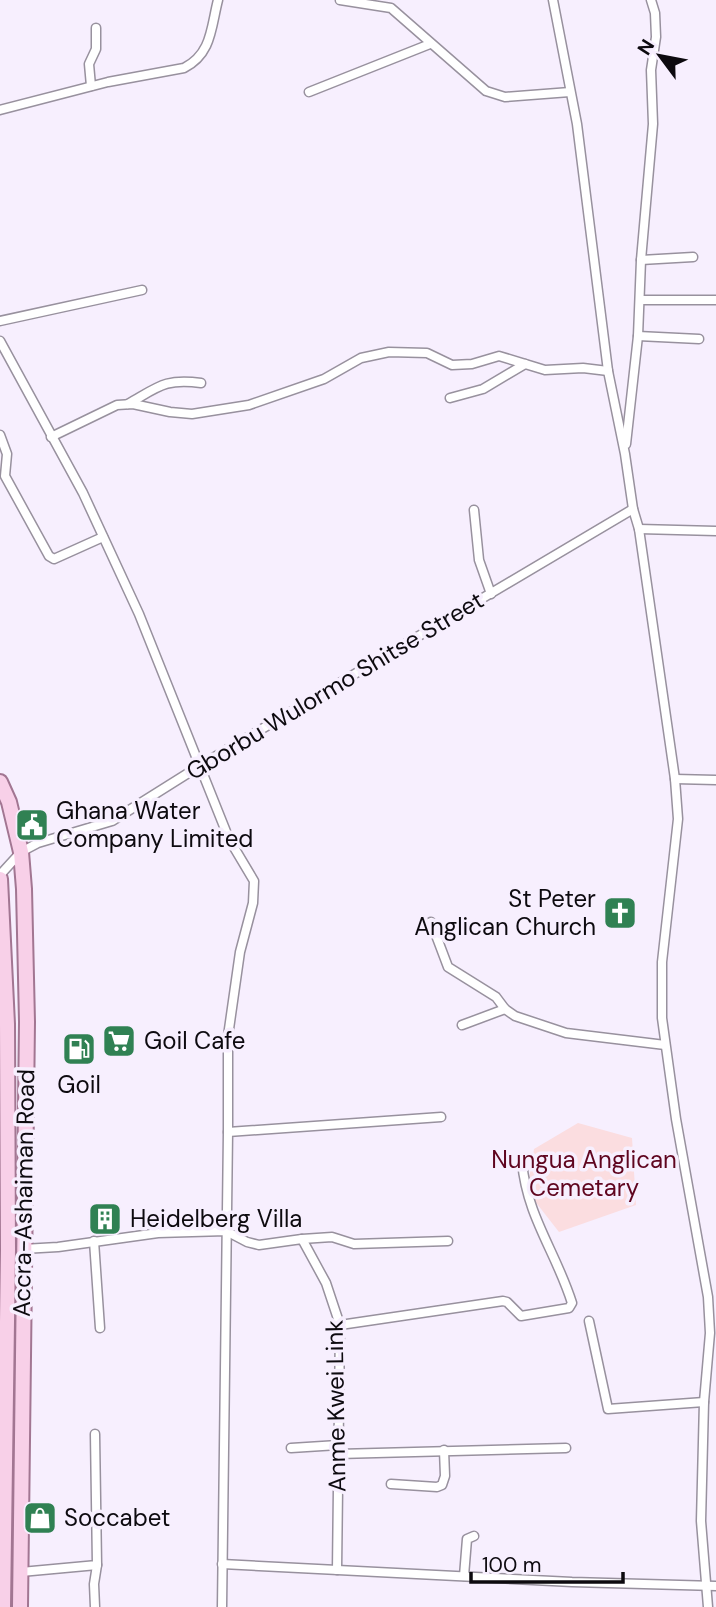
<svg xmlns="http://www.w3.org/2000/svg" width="716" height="1607" viewBox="0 0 716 1607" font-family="'DM Sans',sans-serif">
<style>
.green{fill:#fbdde0}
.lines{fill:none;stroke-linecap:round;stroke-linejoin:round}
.street-casing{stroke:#98919e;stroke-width:11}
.primary-casing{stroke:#a27692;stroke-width:18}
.street{stroke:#fff;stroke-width:8}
.primary{stroke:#f8d0e8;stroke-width:14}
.labels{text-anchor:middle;stroke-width:7;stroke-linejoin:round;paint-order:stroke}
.street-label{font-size:24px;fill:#0d0a0f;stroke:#f7effe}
.poi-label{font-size:24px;fill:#0d0a0f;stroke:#f7effe;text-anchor:start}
.park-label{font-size:24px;fill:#5f051f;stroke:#f7effe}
</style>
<rect width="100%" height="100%" fill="#f7effe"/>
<!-- green -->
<path class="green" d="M578,1123L632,1138L636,1205L559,1232L527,1191L534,1149Z"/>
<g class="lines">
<defs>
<g id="street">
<path d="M340,0L391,8L486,91L505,97L570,92"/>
<path d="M553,0L577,124L608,371L625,454L633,509L639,529L675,779L678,819L662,962V1018L676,1119L708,1297L710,1333L704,1402L701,1521L708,1607"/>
<path d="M91,86L89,64L96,49V28"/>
<path d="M309,92L430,44"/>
<path d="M0,110L108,82L184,68C212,54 211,27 218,0"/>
<path d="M641,260L693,257"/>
<path d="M640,300H716"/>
<path d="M0,321L142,290"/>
<path d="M638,336L699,339"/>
<path d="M0,341L83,493L139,614L229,839L254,881L253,903L240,952L228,1036V1132"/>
<path d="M450,398L483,389L525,364"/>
<path d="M128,404C158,387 165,378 201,383"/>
<path d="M0,435L7,454L5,476L49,556L54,559L103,537"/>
<path d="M51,437L117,405L133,404L170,412L192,414L249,405L324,379L361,358L389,352L427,353L452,365L472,364L499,356L545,370L583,368L608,371"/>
<path d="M626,444L638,336L641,260L653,124L651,70L656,37L655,13L651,0"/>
<path d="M474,510L479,560L491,594"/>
<path d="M639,529L716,531"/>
<path d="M675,779L716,780"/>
<path d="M0,875L21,852L38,843L112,821L201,765L633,509"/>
<path d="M431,922L448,967L496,997L505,1009L515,1016L566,1033L665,1045"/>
<path d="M462,1025L505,1009"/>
<path d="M302,1239L332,1237L354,1244L448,1241"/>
<path d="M94,1241L100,1328"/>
<path d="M23,1249L58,1247L158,1233L226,1231L247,1242L259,1245L302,1239L326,1283L340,1325L337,1570"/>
<path d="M589,1321L608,1409L704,1402"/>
<path d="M340,1325L503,1301L507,1302L521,1316L569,1308L572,1303C556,1252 527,1217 522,1162"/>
<path d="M291,1448L338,1445"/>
<path d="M338,1454L566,1448"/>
<path d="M391,1484L437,1487L442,1485L445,1476L444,1450"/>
<path d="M222,1564L572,1582L716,1586"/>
<path d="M21,1572L97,1565L95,1434"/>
<path d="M464,1576L467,1539L474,1536"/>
<path d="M95,1607L94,1584L97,1565"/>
<path d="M222,1607L228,1132L441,1117"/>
</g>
<g id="primary">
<path d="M0,782L9,802L21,852L24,889L27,1022L20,1607"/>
<path d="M0,879L7,1024L8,1250L3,1607"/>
</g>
</defs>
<!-- street casing -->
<use href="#street" class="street-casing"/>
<!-- primary casing -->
<use href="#primary" class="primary-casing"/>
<!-- street -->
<use href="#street" class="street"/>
<!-- primary -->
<use href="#primary" class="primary"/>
</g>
<!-- icons -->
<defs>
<symbol id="civic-square" viewBox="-11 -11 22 22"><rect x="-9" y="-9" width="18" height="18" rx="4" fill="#308153" stroke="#f7effe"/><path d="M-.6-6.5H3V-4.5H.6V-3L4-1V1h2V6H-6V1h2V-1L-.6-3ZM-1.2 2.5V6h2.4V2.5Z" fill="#fff"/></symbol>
<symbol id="church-square" viewBox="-11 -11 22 22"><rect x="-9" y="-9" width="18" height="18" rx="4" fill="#308153" stroke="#f7effe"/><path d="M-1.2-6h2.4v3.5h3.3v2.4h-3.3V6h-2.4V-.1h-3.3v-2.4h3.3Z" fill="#fff"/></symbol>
<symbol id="supermarket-square" viewBox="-11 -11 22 22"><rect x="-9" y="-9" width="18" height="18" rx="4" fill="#308153" stroke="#f7effe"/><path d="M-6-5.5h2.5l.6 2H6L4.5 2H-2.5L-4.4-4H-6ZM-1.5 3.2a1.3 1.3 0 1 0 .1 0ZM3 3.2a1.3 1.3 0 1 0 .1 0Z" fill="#fff"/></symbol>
<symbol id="fuel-square" viewBox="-11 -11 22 22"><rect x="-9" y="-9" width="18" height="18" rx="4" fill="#308153" stroke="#f7effe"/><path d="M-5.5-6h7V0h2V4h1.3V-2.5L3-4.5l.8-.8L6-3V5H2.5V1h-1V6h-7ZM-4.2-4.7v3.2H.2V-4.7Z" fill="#fff"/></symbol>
<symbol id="building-square" viewBox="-11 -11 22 22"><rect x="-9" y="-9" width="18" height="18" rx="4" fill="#308153" stroke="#f7effe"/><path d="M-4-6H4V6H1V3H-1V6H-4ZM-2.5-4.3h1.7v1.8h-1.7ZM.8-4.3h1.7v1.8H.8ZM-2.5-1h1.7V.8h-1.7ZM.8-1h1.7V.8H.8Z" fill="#fff"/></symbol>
<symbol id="shop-square" viewBox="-11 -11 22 22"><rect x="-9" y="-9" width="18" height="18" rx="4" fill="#308153" stroke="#f7effe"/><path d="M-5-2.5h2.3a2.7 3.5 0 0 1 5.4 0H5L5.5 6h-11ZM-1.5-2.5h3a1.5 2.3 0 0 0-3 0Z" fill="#fff"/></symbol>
</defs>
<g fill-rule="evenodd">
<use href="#civic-square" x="13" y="806" width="38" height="38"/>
<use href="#church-square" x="601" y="894" width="38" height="38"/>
<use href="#supermarket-square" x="100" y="1022" width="38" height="38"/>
<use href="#fuel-square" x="60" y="1030" width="38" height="38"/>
<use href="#building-square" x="86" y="1200" width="38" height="38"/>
<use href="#shop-square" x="21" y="1499" width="38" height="38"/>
</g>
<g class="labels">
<!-- street labels -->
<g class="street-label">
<text transform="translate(335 686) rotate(-31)" y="8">Gborbu Wulormo Shitse Street</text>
<text transform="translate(24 1193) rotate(-89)" y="8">Accra-Ashaiman Road</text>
<text transform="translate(336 1406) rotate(-91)" y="8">Anme Kwei Link</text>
</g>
<!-- poi labels -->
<g class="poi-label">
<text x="56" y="819">Ghana Water<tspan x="56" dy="28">Company Limited</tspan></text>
<text x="596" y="907" text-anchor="end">St Peter<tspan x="596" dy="28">Anglican Church</tspan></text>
<text x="144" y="1049">Goil Cafe</text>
<text x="79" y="1093" text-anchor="middle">Goil</text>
<text x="130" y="1227">Heidelberg Villa</text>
<text x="64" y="1526">Soccabet</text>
</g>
<!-- park labels -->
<g class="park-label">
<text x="584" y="1168">Nungua Anglican<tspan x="584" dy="28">Cemetary</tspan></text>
</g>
</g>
<!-- north arrow -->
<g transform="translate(660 56) rotate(302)" stroke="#f7effe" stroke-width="5" paint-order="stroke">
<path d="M0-5L12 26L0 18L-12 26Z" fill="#0d0a0f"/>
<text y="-10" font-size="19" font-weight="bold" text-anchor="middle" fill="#0d0a0f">N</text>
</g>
<!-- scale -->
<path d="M471 1572v10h152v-10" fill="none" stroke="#0d0a0f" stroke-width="3.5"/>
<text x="482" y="1572" font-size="21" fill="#0d0a0f" stroke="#f7effe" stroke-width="5" paint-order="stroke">100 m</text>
</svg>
